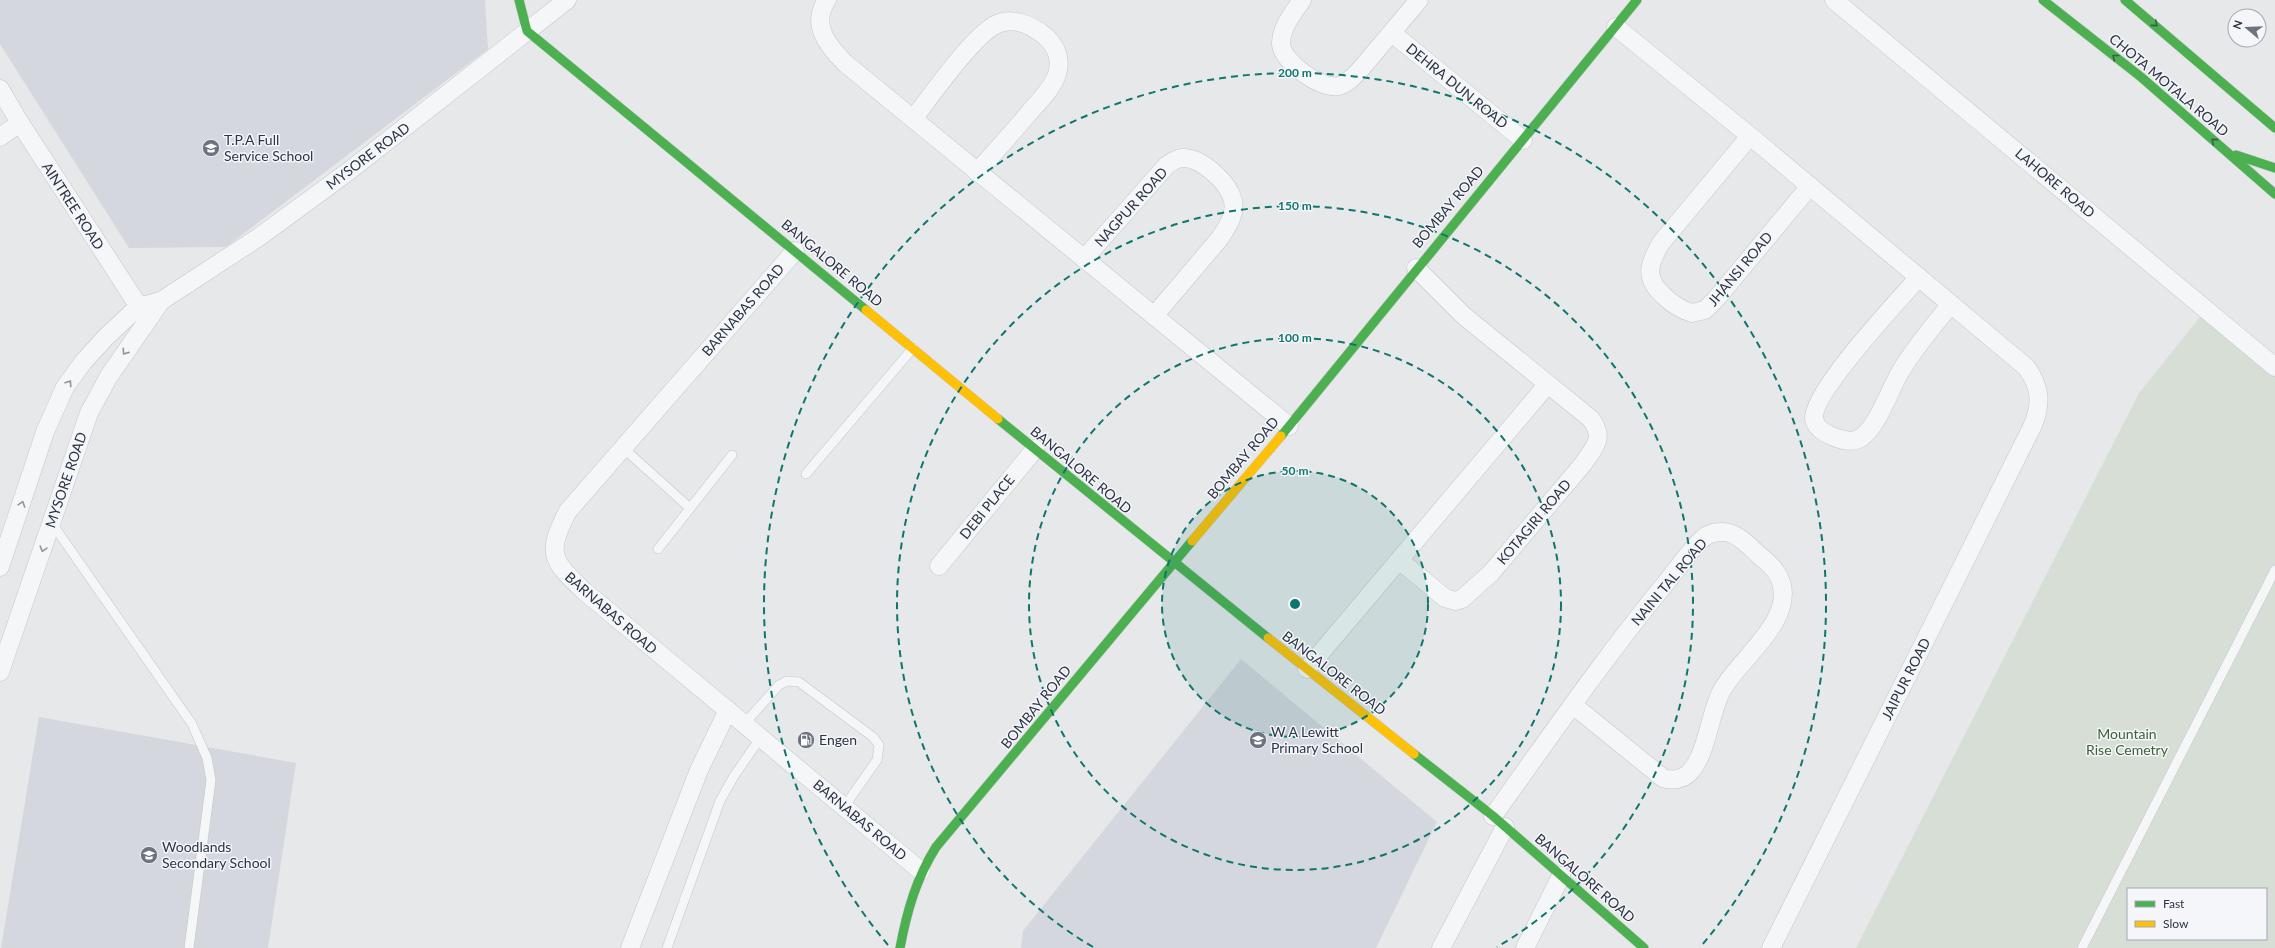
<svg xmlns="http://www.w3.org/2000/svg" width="2275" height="948" viewBox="0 0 2275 948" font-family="Lato,sans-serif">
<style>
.built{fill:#d4d7dd}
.green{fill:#d6ded6;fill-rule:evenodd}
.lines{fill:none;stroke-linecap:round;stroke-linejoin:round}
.lane-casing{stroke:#c4c6c8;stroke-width:10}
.street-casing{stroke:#c4c6c8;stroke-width:19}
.fast-casing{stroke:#c4c6c8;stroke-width:10}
.slow-casing{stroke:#c4c6c8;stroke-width:10}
.lane{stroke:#f5f6f7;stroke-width:9}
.street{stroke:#f5f6f7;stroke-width:18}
.fast{stroke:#4caf50;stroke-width:9}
.slow{stroke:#ffc107;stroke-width:9}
.oneway{stroke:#375f49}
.oneway2{stroke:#90959e}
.ring{fill:none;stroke:#0f766e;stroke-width:2;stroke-dasharray:7 5}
.labels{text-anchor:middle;stroke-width:3;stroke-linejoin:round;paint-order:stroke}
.street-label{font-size:14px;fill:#2b3445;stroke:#f4f6f9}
.poi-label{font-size:14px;fill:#2b3445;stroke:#f4f6f9;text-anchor:start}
.park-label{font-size:14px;fill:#3f6138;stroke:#f4f6f9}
.centre{fill:#0f766e;stroke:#f4f6f9;stroke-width:2}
.ring-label{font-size:12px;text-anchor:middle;font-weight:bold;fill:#0f766e;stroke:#f4f6f9;stroke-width:3;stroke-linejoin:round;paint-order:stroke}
</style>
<rect width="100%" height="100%" fill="#e6e8ea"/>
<!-- built -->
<g class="built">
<path d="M0,0H485L488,49L226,247L129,248L0,44Z"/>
<path d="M1241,659L1437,822L1376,948H1021L1023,931Z"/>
<path d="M39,717L296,763L268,948H1Z"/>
</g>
<!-- green -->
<path class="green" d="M2203,313L2275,373V948H1856L2139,393ZM2128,889H2266V939H2128Z"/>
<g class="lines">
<defs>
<g id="lane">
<path d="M622,447L690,508"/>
<path d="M806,474L913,348"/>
<path d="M51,522L192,724L207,758L211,780L189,948"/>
<path d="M658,549L732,455"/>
<path d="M744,724L779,685L787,681L799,682L873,737L879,745L877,760L844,807"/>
<path d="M667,948L720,801L734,776L761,737"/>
<path d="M2082,948L2275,570"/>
</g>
<g id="street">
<path d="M827,0C810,25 828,46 846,64L1289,426"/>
<path d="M1302,0C1293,13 1281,27 1281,44C1282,62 1321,90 1339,86C1347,84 1353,77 1359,71L1419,0"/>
<path d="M1834,0L2275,367"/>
<path d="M1616,27L1750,136L2026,367C2041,387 2042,405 2032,427L1771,948"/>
<path d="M1392,33L1523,140"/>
<path d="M0,89L20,123L145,316"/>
<path d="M913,119C931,96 972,37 995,25C1012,16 1031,25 1045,36C1056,46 1062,59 1057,74C1053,88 1039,101 1029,113C1012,133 995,152 977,172"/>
<path d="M1750,136L1661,243C1648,265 1644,279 1665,297C1672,304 1682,310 1692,313L1705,310L1716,299L1810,186"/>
<path d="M0,137L20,123"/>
<path d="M795,251L568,511C546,553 551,560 584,591L921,871"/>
<path d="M1084,259L1167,165C1172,162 1176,159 1181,158C1201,156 1229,183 1233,201C1236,215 1227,227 1220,238L1154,316"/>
<path d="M1919,277C1899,300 1811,393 1814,419C1816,429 1828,435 1837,438C1845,441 1854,443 1862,437C1879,424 1890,388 1902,369C1916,346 1934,325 1951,304"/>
<path d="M1399,560L1445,598L1455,601L1462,599L1491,573L1583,464C1595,446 1605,439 1591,419L1464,316L1416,268"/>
<path d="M939,566L1035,449"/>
<path d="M0,567L45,432L65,387L84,361L106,337L138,307L161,301L259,237L349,171L567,0"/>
<path d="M1307,669L1547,385"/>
<path d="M0,672L89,413L109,376L161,301"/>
<path d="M1493,816C1549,738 1604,658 1665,584C1675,572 1695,543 1706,536C1711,533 1718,532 1723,532C1737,532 1750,547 1760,556C1767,562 1775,568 1779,577C1799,619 1737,660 1721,692C1709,716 1707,755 1689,773C1682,780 1671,781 1663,778L1573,705"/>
<path d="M630,948L699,770L728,710"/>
<path d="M1441,948L1505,827"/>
<path d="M1525,948L1561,876"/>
</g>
<g id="fast">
<path d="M519,0L527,31L866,310"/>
<path d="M2043,0L2141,77L2275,194"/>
<path d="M2125,0L2275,128"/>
<path d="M2236,155L2275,168"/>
<path d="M998,419L1268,638"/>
<path d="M1281,436L1637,0"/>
<path d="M1414,754L1493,816L1644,948"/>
<path d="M900,948C907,911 916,879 936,847L1192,541"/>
</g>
<g id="slow">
<path d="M866,310L998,419"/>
<path d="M1192,541L1281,436"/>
<path d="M1268,638L1414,754"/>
</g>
</defs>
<!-- lane casing -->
<use href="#lane" class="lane-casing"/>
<!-- street casing -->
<use href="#street" class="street-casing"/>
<!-- fast casing -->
<use href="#fast" class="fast-casing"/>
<!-- slow casing -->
<use href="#slow" class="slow-casing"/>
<!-- lane -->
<use href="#lane" class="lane"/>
<!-- street -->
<use href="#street" class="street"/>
<!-- fast -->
<use href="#fast" class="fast"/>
<!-- slow -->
<use href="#slow" class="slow"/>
</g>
<!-- one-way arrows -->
<defs><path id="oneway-chevron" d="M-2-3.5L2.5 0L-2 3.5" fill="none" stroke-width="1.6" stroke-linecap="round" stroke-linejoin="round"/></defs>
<g class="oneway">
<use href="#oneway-chevron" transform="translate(2155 24) rotate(40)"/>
<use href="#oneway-chevron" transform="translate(2115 57) rotate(-142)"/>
<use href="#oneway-chevron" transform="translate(2214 141) rotate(-139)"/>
</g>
<g class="oneway2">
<use href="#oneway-chevron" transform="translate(125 352) rotate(125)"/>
<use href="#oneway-chevron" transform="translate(69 383) rotate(-56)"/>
<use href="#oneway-chevron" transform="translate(22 504) rotate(-72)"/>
<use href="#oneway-chevron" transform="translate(43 549) rotate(106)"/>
</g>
<!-- distance rings -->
<circle cx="1295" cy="604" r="133" fill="#0f766e" fill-opacity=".12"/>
<g class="ring">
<circle cx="1295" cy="604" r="133"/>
<circle cx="1295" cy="604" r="266"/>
<path d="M1093 947A398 398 0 1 1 1497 947"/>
<path d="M888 945A531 531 0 1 1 1702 945"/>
</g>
<!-- icons -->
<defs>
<symbol id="school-disc" viewBox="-11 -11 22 22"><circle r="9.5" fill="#6c737f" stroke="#f4f6f9"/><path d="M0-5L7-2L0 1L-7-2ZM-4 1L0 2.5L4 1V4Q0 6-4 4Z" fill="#fff"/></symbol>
<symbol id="fuel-disc" viewBox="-11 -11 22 22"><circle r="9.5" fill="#6c737f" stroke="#f4f6f9"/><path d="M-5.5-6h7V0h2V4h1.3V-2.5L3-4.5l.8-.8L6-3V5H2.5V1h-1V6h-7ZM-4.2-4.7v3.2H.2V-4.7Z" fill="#fff"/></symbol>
</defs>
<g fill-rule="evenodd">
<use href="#school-disc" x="201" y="138" width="20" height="20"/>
<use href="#fuel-disc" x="796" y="730" width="20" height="20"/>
<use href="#school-disc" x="1248" y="730" width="20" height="20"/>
<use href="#school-disc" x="139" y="845" width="20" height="20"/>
</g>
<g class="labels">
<!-- street labels -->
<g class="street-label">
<text transform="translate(2169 85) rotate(40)" y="5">CHOTA MOTALA ROAD</text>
<text transform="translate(1457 86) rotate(39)" y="5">DEHRA DUN ROAD</text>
<text transform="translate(368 156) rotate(-37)" y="5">MYSORE ROAD</text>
<text transform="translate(2055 183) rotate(40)" y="5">LAHORE ROAD</text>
<text transform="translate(73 206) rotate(57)" y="5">AINTREE ROAD</text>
<text transform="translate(1131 207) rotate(-48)" y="5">NAGPUR ROAD</text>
<text transform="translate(1448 207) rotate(-50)" y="5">BOMBAY ROAD</text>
<text transform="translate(832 263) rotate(40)" y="5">BANGALORE ROAD</text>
<text transform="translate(1740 269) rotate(-50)" y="5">JHANSI ROAD</text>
<text transform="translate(743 310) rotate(-49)" y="5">BARNABAS ROAD</text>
<text transform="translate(1243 458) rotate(-50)" y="5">BOMBAY ROAD</text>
<text transform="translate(1081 470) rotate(40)" y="5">BANGALORE ROAD</text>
<text transform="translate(66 480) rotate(-71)" y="5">MYSORE ROAD</text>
<text transform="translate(987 507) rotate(-51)" y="5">DEBI PLACE</text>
<text transform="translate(1534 522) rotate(-50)" y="5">KOTAGIRI ROAD</text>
<text transform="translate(1669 582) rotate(-50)" y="5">NAINI TAL ROAD</text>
<text transform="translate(611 613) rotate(41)" y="5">BARNABAS ROAD</text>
<text transform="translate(1334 673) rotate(38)" y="5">BANGALORE ROAD</text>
<text transform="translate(1906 679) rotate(-63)" y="5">JAIPUR ROAD</text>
<text transform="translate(1036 707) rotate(-51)" y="5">BOMBAY ROAD</text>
<text transform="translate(860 820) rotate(40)" y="5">BARNABAS ROAD</text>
<text transform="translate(1585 878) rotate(41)" y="5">BANGALORE ROAD</text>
</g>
<!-- poi labels -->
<g class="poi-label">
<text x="224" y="145">T.P.A Full<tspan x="224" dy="16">Service School</tspan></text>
<text x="1271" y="737">W A Lewitt<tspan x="1271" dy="16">Primary School</tspan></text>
<text x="819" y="745">Engen</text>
<text x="162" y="852">Woodlands<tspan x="162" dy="16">Secondary School</tspan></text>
</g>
<!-- park labels -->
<g class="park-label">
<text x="2127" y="739">Mountain<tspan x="2127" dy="16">Rise Cemetry</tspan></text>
</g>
</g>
<circle cx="1295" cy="604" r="6" class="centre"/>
<g class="ring-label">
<text x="1295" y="77">200 m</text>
<text x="1295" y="210">150 m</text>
<text x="1295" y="342">100 m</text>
<text x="1295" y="475">50 m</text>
</g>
<!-- legend -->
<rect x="2127" y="888" width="140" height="52" fill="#f4f6f9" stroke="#a4a8b1"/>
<rect x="2135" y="901" width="20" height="6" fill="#4caf50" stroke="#a4a8b1"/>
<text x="2163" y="908" font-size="12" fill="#2b3445">Fast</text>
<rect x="2135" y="921" width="20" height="6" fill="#ffc107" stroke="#a4a8b1"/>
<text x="2163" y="928" font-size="12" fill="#2b3445">Slow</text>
<!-- north arrow -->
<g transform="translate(2247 28) rotate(289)"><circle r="19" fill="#f4f6f9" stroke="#a4a8b1"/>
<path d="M0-3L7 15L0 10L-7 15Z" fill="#6c737f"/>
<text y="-6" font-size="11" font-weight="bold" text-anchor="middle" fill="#2b3445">N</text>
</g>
</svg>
